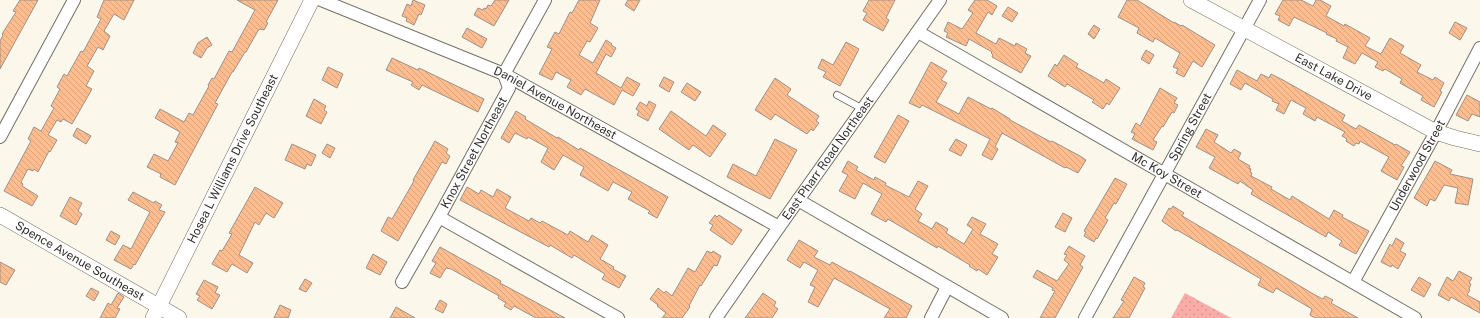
<svg xmlns="http://www.w3.org/2000/svg" width="1480" height="318" viewBox="0 0 1480 318" font-family="'Public Sans',sans-serif">
<style>
.grass{fill:url(#grass-dots)}
.building{fill:url(#building-back-hatch);stroke:#9c9189}
.lines{fill:none;stroke-linecap:round;stroke-linejoin:round}
.service-casing{stroke:#747066;stroke-width:8}
.minor-casing{stroke:#747066;stroke-width:14}
.tertiary-casing{stroke:#747066;stroke-width:16}
.service{stroke:#fff;stroke-width:6}
.minor{stroke:#fff;stroke-width:12}
.tertiary{stroke:#fff;stroke-width:15}
.labels{text-anchor:middle;stroke-width:3;stroke-linejoin:round;paint-order:stroke}
.street-label{font-size:12px;fill:#33312d;stroke:#fbf7eb}
</style>
<defs>
<pattern id="grass-dots" width="8" height="8" patternUnits="userSpaceOnUse"><rect width="8" height="8" fill="#faaca9"/><path d="M2 2h.1M6 6h.1" fill="none" stroke="#d79492" stroke-width="1.8" stroke-linecap="round"/></pattern>
<pattern id="building-back-hatch" width="6" height="6" patternUnits="userSpaceOnUse"><rect width="6" height="6" fill="#febd8f"/><path d="M-1 5l2 2M0 0l6 6M5-1l2 2" fill="none" stroke="#daa37c"/></pattern>
</defs>
<rect width="100%" height="100%" fill="#fbf7eb"/>
<!-- grass -->
<path class="grass" d="M1185,293L1231,318H1171Z"/>
<!-- building -->
<g class="building">
<path d="M20,0H38L0,69V41L3,35L2,34L16,12L13,11Z"/>
<path d="M104,0H134L124,20L114,14L104,31L110,36L103,50L98,47L87,66L94,71L86,86L92,89L72,124L63,119L61,122L57,120L48,135L57,140L50,152L49,151L38,172L34,169L33,171L28,169L21,182L23,184L22,186L38,196L32,206L4,191L31,141L28,139L34,127L41,131L54,108L51,106L60,89L57,87L64,74L67,76L81,51L83,52L101,19L97,17Z"/>
<path d="M237,0H278L266,22L268,23L264,30L259,29L246,52H245L233,72H232L215,103L218,104L175,185L160,177L161,174L147,167L154,154L168,161L178,143L175,142L180,132L155,118L160,109L184,122L189,113L193,115L209,86L208,85L212,78L214,79L229,51L232,52L255,10Z"/>
<path d="M413,0L425,5L421,15L419,14L414,25L406,21L407,18L402,16L407,4L411,6Z"/>
<path d="M495,0H509L494,26L474,15L478,8L483,10L484,8L486,9L488,5L491,6Z"/>
<path d="M579,0H600L590,23L598,28L590,42L587,41L579,55L593,63L606,40L612,44L611,45L616,48L611,57L606,54L596,73L621,88L627,77L640,84L633,96L622,90L614,105L585,89L581,95L567,87L571,80L556,72L552,80L539,74L551,51L552,49L547,47L555,32L559,34L570,12L572,13Z"/>
<path d="M628,0H640L634,11L625,5Z"/>
<path d="M869,0H895L886,18L889,20L883,31L863,20L867,13L863,11Z"/>
<path d="M975,0H987L997,6L992,15L988,12L976,33L996,44L999,38L1015,46L1016,43L1027,49L1025,53L1031,56L1021,73L992,57L993,55L991,53L992,52L969,39L966,46L946,37L948,33L944,31L948,22L962,29L973,13L968,10Z"/>
<path d="M1127,0H1137L1174,23V22L1181,26L1182,25L1215,45L1202,67L1193,61L1184,77L1176,73L1178,69L1173,67L1180,53L1155,38L1153,42L1137,33L1139,28L1118,17Z"/>
<path d="M1283,0H1301L1313,6L1316,0H1320L1331,6L1326,16L1344,26L1345,24L1370,38L1365,46L1381,54L1390,38L1404,46L1400,53L1421,65L1417,72L1433,80L1435,77L1444,83L1440,91L1442,92L1434,107L1421,100L1423,96L1400,83L1402,79L1385,69L1383,71L1375,67L1378,62L1362,53L1355,64L1343,58L1348,47L1336,41L1337,39L1326,34L1327,33L1294,17L1289,26L1278,20L1280,16L1275,14Z"/>
<path d="M1008,7L1018,13L1012,22L1002,16Z"/>
<path d="M1455,22L1467,28L1460,40L1449,33Z"/>
<path d="M1094,25L1100,29L1094,39L1088,34Z"/>
<path d="M467,28L487,39L482,48L462,37Z"/>
<path d="M207,37L212,45L207,48L201,58L193,53L198,43Z"/>
<path d="M846,42L859,49L840,86L823,77L826,72L818,68L822,59L833,65Z"/>
<path d="M1146,50L1154,55L1149,64L1141,59Z"/>
<path d="M1064,55L1078,64L1076,67L1104,83L1106,79L1120,88L1109,105L1107,103L1103,109L1092,102L1094,100L1067,84L1065,87L1048,76L1055,64L1057,66Z"/>
<path d="M392,58L418,70L419,68L484,99L478,112L422,85L419,90L411,85L413,82L386,70Z"/>
<path d="M931,62L947,71L941,80L947,83L936,102L959,114L968,97L991,109L992,108L1010,119V120L1051,142L1052,141L1080,156L1086,160L1078,173L1066,167L1065,168L1002,133L995,147L998,149L992,160L982,155L990,139L922,105L920,108L909,103Z"/>
<path d="M328,67L343,74L337,88L322,80Z"/>
<path d="M1237,70L1257,81L1261,74L1269,78L1271,74L1283,80L1345,115L1342,121L1356,129L1359,125L1395,145L1396,144L1410,152L1401,166L1404,167L1397,180L1381,171L1389,157L1360,141L1359,144L1356,143L1354,146L1346,141L1347,139L1342,136L1345,132L1317,117L1315,121L1303,114L1306,108L1291,100L1284,114L1276,110L1279,104L1272,101L1273,99L1245,83L1241,90L1230,84Z"/>
<path d="M664,77L674,82L669,92L659,86Z"/>
<path d="M775,78L791,89L787,95L819,116L816,121L819,123L813,131L811,129L807,134L775,114L771,120L755,110Z"/>
<path d="M687,83L701,92L695,101L681,92Z"/>
<path d="M1160,88L1177,98L1174,103L1178,105L1174,113L1172,112L1163,127L1162,126L1153,140L1157,142L1153,150L1132,139L1135,134L1131,132L1136,123L1140,126Z"/>
<path d="M1467,95L1480,102V117L1472,114L1468,121L1456,115Z"/>
<path d="M314,99L326,106L324,110L327,112L321,124L306,116Z"/>
<path d="M649,101L656,105L648,121L637,115L639,111L636,109L640,102L647,106Z"/>
<path d="M516,111L526,117L525,119L557,138L558,137L579,150L580,148L668,197L657,218L648,213L650,211L628,199L632,192L613,182L608,191L580,175L584,167L563,155L554,170L541,162L548,148L528,137L527,139L515,133L509,143L501,138Z"/>
<path d="M671,111L706,136L713,125L726,134L710,157L693,145L689,150L659,129Z"/>
<path d="M898,115L909,121L885,163L874,157Z"/>
<path d="M77,128L91,136L86,144L73,136Z"/>
<path d="M1206,129L1218,135L1214,142L1231,153L1234,149L1241,153L1238,159L1250,166L1249,168L1251,169L1250,172L1252,173L1251,176L1272,187L1271,189L1290,200L1292,196L1329,219L1334,210L1343,215L1342,217L1369,231L1356,254L1339,245L1342,241L1328,232L1326,237L1251,194L1253,190L1240,181L1238,184L1209,168L1215,157L1196,147Z"/>
<path d="M775,139L797,150L770,199L727,177L733,164L756,176Z"/>
<path d="M956,139L967,145L961,156L949,150Z"/>
<path d="M435,141L448,149L446,153L450,156L446,164L442,162L398,241L381,231L388,217L392,219L414,181L413,180Z"/>
<path d="M292,144L316,155L311,166L307,164L305,169L285,160Z"/>
<path d="M327,144L335,148L330,158L322,153Z"/>
<path d="M848,161L858,167L856,170L874,180L875,177L886,183L885,185L909,197L918,181L928,186L915,209L922,214L918,221L932,229L936,222L948,229L946,233L964,244L973,229L967,225L972,217L986,224L980,234L998,244L992,254L998,257L987,275L978,269L977,271L969,266L970,265L938,246L937,248L888,219L886,222L871,214L882,194L863,183L855,199L839,191L848,175L842,172Z"/>
<path d="M1435,161L1452,170L1450,174L1473,179L1468,205L1455,203L1458,188L1444,185L1435,201L1430,199L1427,206L1414,198Z"/>
<path d="M1115,178L1127,184L1116,204L1114,203L1105,218L1108,220L1097,239L1096,238L1094,242L1084,236L1086,232L1084,231Z"/>
<path d="M255,187L283,203L274,218L266,213L259,225L255,222L239,255L253,263L247,273L232,264L227,272L212,264L220,250L222,251L232,234L229,233Z"/>
<path d="M467,187L479,194L481,190L493,197L497,189L511,197L505,208L529,221L531,218L540,223L542,221L568,235L570,231L588,242L592,235L608,245L600,259L614,267L613,269L626,276L619,288L602,279L605,274L574,255L572,258L550,245L549,247L460,200Z"/>
<path d="M133,192L154,203L155,201L162,205L159,210L165,212L135,265L134,264L131,269L114,260L123,245L131,249L150,212L128,200Z"/>
<path d="M70,197L82,203L78,211L82,214L76,225L60,216Z"/>
<path d="M1173,206L1184,213L1182,216L1184,217L1315,295L1323,299L1325,296L1333,300L1331,303L1358,318H1315L1310,315L1312,309L1276,288L1273,293L1258,285L1261,279L1177,230L1176,231L1162,221L1169,208L1171,209Z"/>
<path d="M1063,213L1072,218L1065,232L1055,227Z"/>
<path d="M715,215L717,217L719,215L742,230L732,245L710,230L713,225L709,223Z"/>
<path d="M111,231L120,236L115,245L106,240Z"/>
<path d="M1396,238L1404,243L1400,251L1406,254L1398,269L1392,265L1391,267L1381,262L1390,244L1392,246Z"/>
<path d="M799,240L818,251L814,257L830,265L832,262L850,272V271L912,306L906,318H884L890,309L834,278L818,307L808,302L815,287L810,285L818,270L804,262L800,268L787,260Z"/>
<path d="M1069,246L1085,256L1080,265L1083,267L1055,318H1040L1055,291L1052,290L1053,288L1033,277L1037,270L1057,281L1069,264L1064,260L1067,255L1064,254Z"/>
<path d="M440,247L501,281L500,283L565,318H536L514,306L511,310L504,306L506,303L498,298L499,296L451,269L446,268L440,278L430,273L436,263L432,261Z"/>
<path d="M707,251L712,253L713,251L721,256L717,266L714,265L701,286L700,285L689,306L690,307L682,318H662L666,313L657,306L658,305L650,299L658,288L664,293L666,291L672,296L688,268L695,272Z"/>
<path d="M373,254L387,262L380,275L366,268Z"/>
<path d="M0,262L15,270L6,285L0,282Z"/>
<path d="M1459,271L1472,278L1469,283L1471,284L1469,289L1470,290L1467,295L1480,302V313L1451,297L1449,301L1438,295L1447,277L1453,281Z"/>
<path d="M1134,277L1145,283L1143,287L1145,288L1129,318H1113L1124,301L1121,300Z"/>
<path d="M1419,277L1431,284L1424,297L1411,290Z"/>
<path d="M305,279L312,283L306,292L299,289Z"/>
<path d="M204,280L218,287L215,293L220,295L212,309L197,300L200,296L196,294Z"/>
<path d="M91,288L99,292L94,301L86,296Z"/>
<path d="M118,293L124,297L117,308L120,309L115,318H100L108,303L111,305Z"/>
<path d="M763,293L776,302L774,306L778,309L772,318H745Z"/>
<path d="M440,300L447,304L443,313L435,309Z"/>
<path d="M280,305L291,310L288,318H274Z"/>
<path d="M396,307L415,318H390Z"/>
</g>
<g class="lines">
<defs>
<path id="service" d="M837,95L863,109"/>
<g id="minor">
<path id="s1" d="M321,0L504,74L779,227"/>
<path id="s2" d="M918,32L1415,318"/>
<path d="M0,137L74,0"/>
<path d="M798,200L1002,318"/>
<path d="M439,217L618,318"/>
<path id="s3" d="M402,282L439,217L509,88L504,74L545,0"/>
<path id="s4" d="M1353,282L1436,132L1480,48"/>
<path id="s5" d="M716,318L779,227L940,0"/>
<path d="M931,318L947,287"/>
<path id="s6" d="M1085,318L1260,0"/>
</g>
<g id="tertiary">
<path id="s7" d="M1191,0L1436,132L1455,138L1480,144"/>
<path id="s8" d="M0,215L179,318"/>
<path id="s9" d="M153,318L312,0"/>
</g>
</defs>
<!-- service casing -->
<use href="#service" class="service-casing"/>
<!-- minor casing -->
<use href="#minor" class="minor-casing"/>
<!-- tertiary casing -->
<use href="#tertiary" class="tertiary-casing"/>
<!-- service -->
<use href="#service" class="service"/>
<!-- minor -->
<use href="#minor" class="minor"/>
<!-- tertiary -->
<use href="#tertiary" class="tertiary"/>
</g>
<g class="labels">
<!-- street labels -->
<g class="street-label">
<text dy="4" stroke="none"><textPath href="#s7" startOffset="162">East Lake Drive</textPath></text>
<text dy="4" stroke="none"><textPath href="#s1" startOffset="256">Daniel Avenue Northeast</textPath></text>
<text dy="4" stroke="none"><textPath href="#s6" startOffset="218">Spring Street</textPath></text>
<text dy="4" stroke="none"><textPath href="#s3" startOffset="148">Knox Street Northeast</textPath></text>
<text dy="4" stroke="none"><textPath href="#s9" startOffset="178">Hosea L Williams Drive Southeast</textPath></text>
<text dy="4" stroke="none"><textPath href="#s5" startOffset="195">East Pharr Road Northeast</textPath></text>
<text dy="4" stroke="none"><textPath href="#s4" startOffset="133">Underwood Street</textPath></text>
<text dy="4" stroke="none"><textPath href="#s2" startOffset="287">Mc Koy Street</textPath></text>
<text dy="4" stroke="none"><textPath href="#s8" startOffset="92">Spence Avenue Southeast</textPath></text>
</g>
</g>
</svg>
